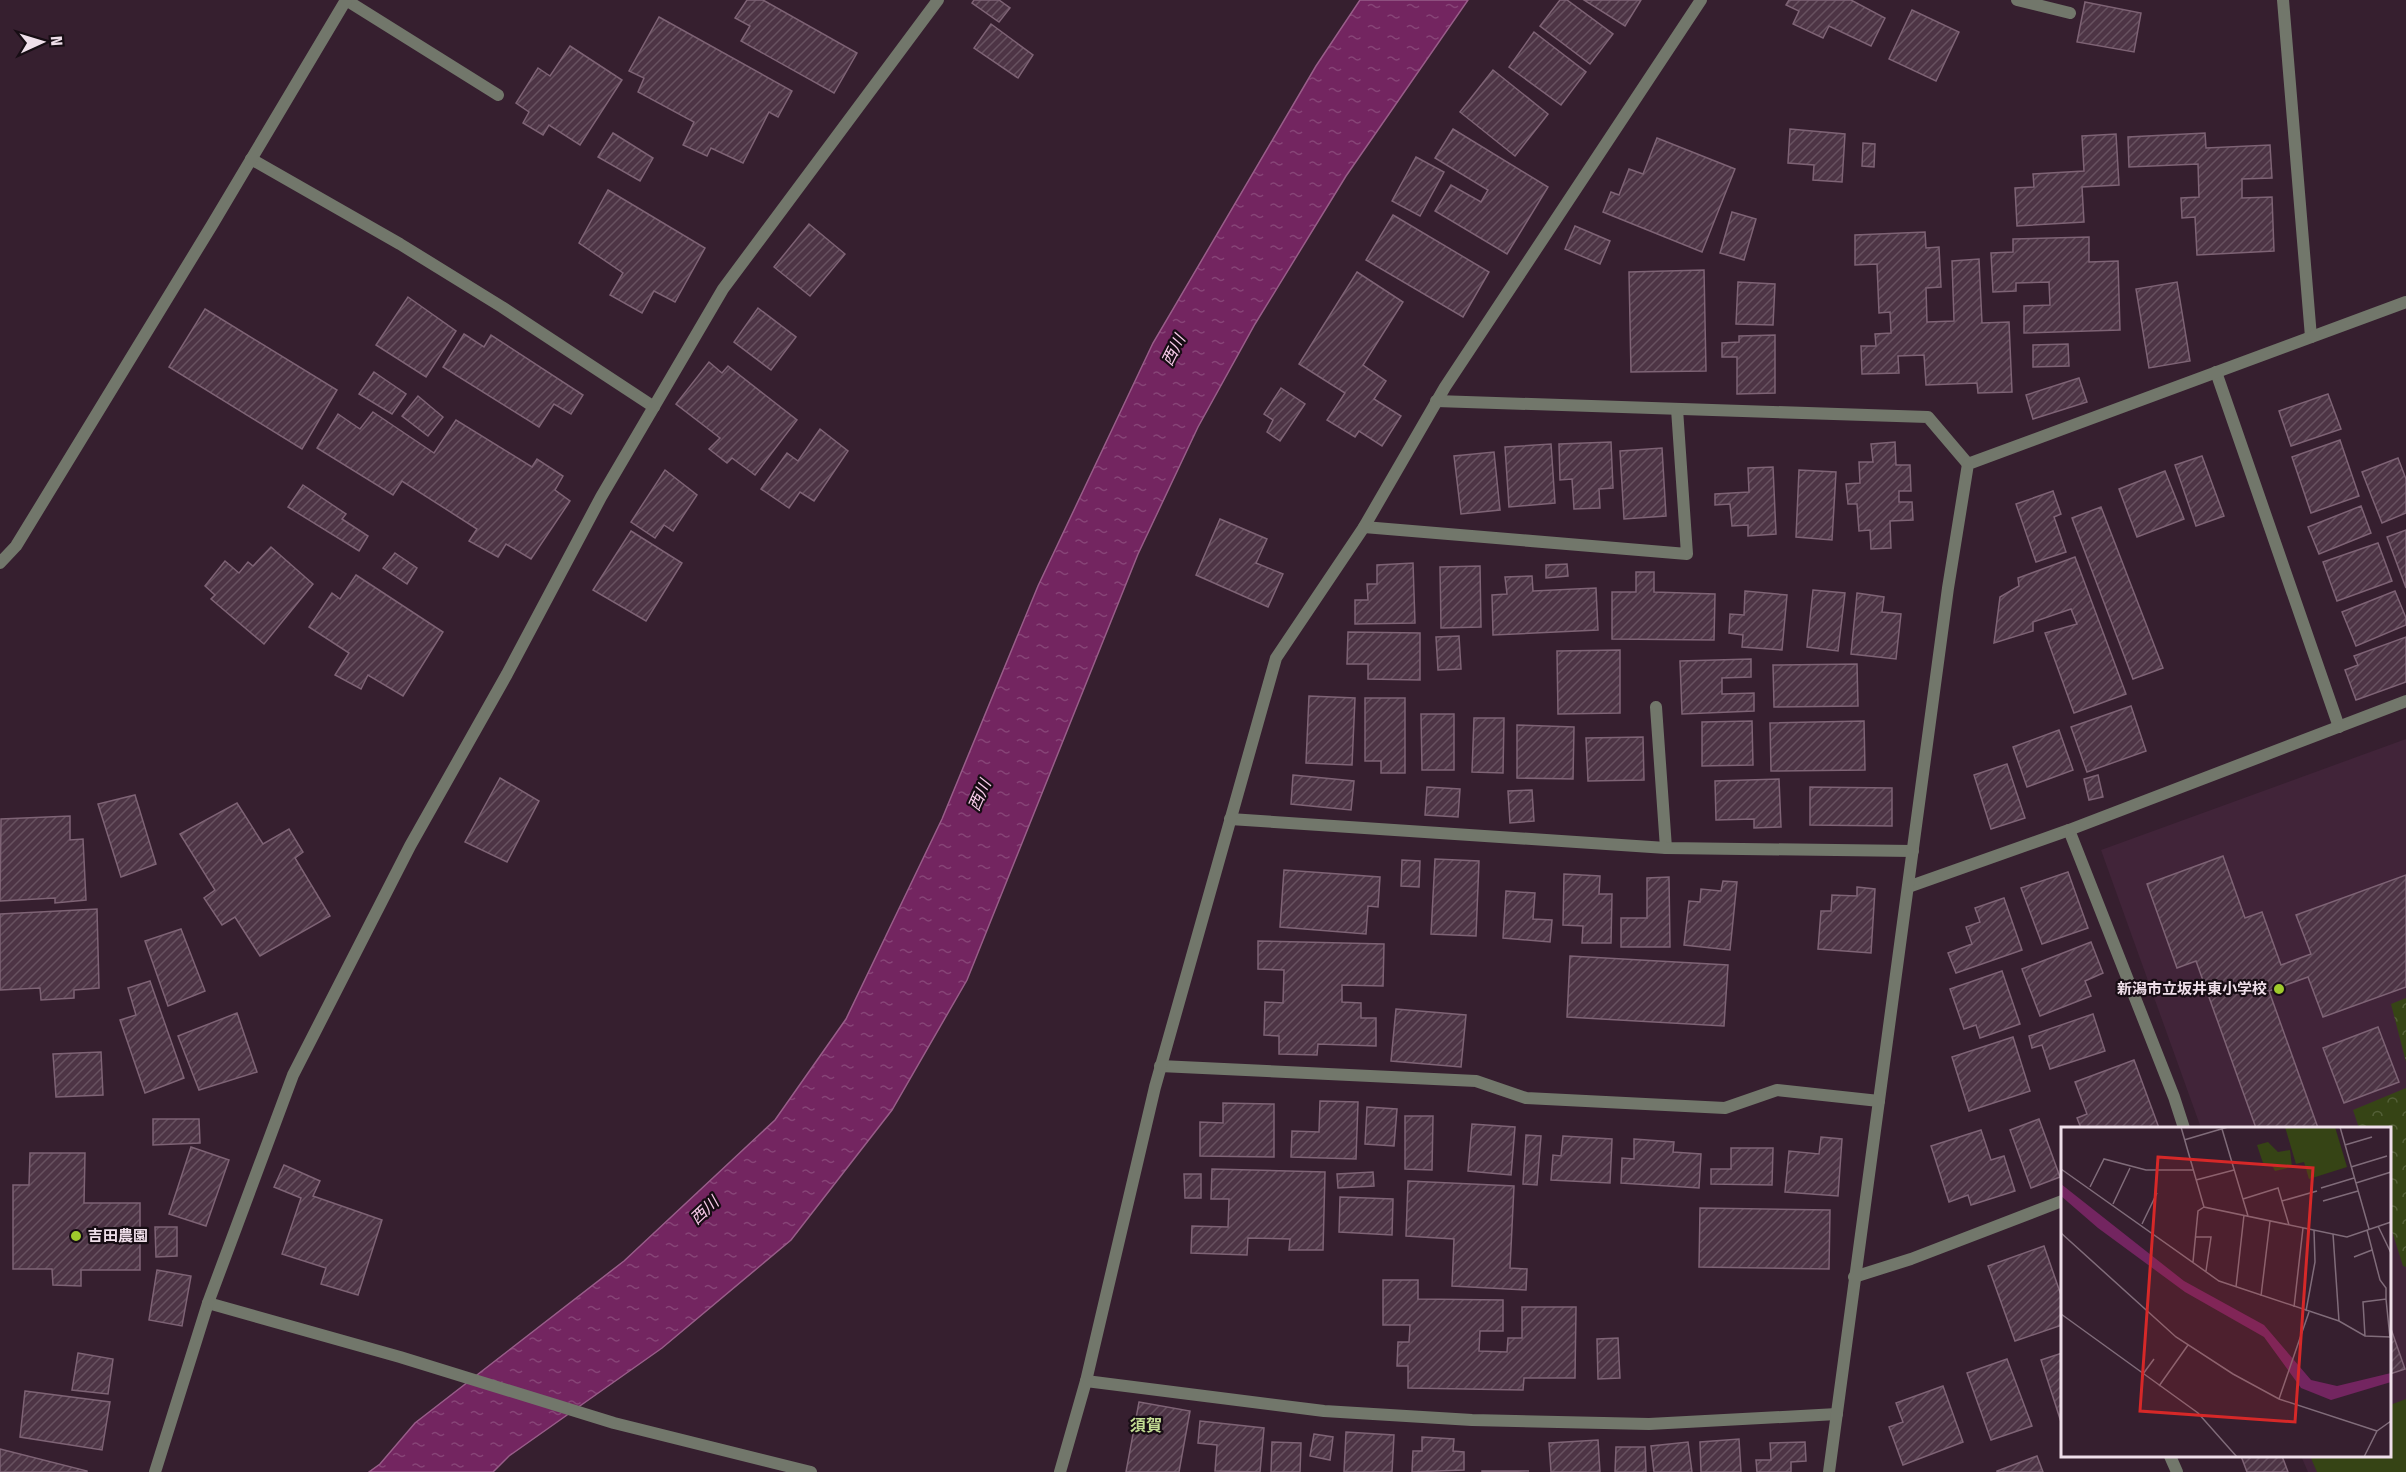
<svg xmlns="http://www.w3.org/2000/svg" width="2406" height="1472" viewBox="0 0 2406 1472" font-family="'Fira Sans Condensed','Noto Sans JP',sans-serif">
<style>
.built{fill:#412439}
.green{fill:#364415}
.forest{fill:url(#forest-crowns)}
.water{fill:url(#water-ripples);stroke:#985d89;stroke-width:1.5}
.building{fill:url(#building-hatch);stroke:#7e6375;stroke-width:1.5}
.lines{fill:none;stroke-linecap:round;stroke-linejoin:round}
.minor{stroke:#72776b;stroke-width:12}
.poi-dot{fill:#9fca2c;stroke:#170d14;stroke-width:2}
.labels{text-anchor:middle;stroke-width:4.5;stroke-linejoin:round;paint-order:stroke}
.poi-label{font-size:15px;font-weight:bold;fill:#efdfea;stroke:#170d14;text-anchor:end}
.water-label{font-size:16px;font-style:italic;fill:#f9ccea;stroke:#170d14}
.neighbourhood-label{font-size:16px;font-weight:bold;fill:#c4de94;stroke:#170d14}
.inset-road{fill:none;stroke:#806c7a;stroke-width:1.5}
.view{fill:#d62828;fill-opacity:0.15;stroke:#d62828;stroke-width:3}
.inset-edge{fill:none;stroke:#efdfea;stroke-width:3}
</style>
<defs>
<pattern id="forest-crowns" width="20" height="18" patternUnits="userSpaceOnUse" patternTransform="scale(1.5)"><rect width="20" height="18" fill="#364415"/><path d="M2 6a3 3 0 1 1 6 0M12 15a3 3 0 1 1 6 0" fill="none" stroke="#535f37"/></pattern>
<pattern id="water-ripples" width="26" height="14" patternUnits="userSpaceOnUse" patternTransform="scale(1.5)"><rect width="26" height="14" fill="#732560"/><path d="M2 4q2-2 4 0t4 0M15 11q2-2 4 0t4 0" fill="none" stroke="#874477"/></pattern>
<pattern id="building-hatch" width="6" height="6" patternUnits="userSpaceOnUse" patternTransform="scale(1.5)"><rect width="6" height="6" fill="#4d3445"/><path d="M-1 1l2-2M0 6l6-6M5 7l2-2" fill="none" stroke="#675160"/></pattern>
</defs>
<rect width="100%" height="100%" fill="#361f2f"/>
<!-- built -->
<path class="built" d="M2406,739V1472H2308L2301,1456H2390V1128H2201L2101,850Z"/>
<!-- green -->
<path class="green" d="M2406,1399V1472H2317L2310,1456H2390V1405Z"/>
<!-- forest -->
<g class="forest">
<path d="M2406,998V1062L2391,1004Z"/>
<path d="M2406,1088V1267L2403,1266L2390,1225V1128H2359L2353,1110Z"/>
</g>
<!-- water -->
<path class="water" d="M1360,0H1468L1346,176L1255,324L1198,427L1138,554L967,980L892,1110L791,1240L662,1348L509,1456L493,1472H369L380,1464L415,1423L624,1261L775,1120L846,1019L942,819L1038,586L1153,343L1316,66Z"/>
<!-- building -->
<g class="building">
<path d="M747,0H763L857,53L834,93L741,41L750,26L735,18Z"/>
<path d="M974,0H999L1010,8L999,22L972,3Z"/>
<path d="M1560,0H1567L1613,34L1590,64L1540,26Z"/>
<path d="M1584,0H1641L1625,26Z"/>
<path d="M1789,0H1851L1885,18L1871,46L1829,26L1823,38L1793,24L1799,11L1786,5Z"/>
<path d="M2085,2L2141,13L2134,52L2077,42Z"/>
<path d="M1912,10L1959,32L1936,81L1889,59Z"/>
<path d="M659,17L792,91L778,117L769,112L743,163L711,148L707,156L683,145L694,122L638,92L644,78L629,71Z"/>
<path d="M991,24L1033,55L1018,78L974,48Z"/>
<path d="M1534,32L1586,72L1561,105L1509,67Z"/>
<path d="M570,46L622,80L580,145L549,125L543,135L523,123L529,112L516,103L538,68L550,76Z"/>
<path d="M1493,70L1548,114L1515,156L1460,112Z"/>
<path d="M1453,129L1548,187L1507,254L1435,211L1451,185L1481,202L1488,190L1435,158Z"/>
<path d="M1790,129L1845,134L1842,182L1813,180L1814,165L1788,163Z"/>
<path d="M613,133L653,158L640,181L598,157Z"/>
<path d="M2205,133L2206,148L2270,145L2272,178L2242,179V198L2272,197L2274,251L2197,255L2195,217L2182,218L2181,198L2199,197L2198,164L2129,167L2128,137Z"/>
<path d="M2116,134L2119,185L2082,187L2084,222L2017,226L2015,188L2034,187L2033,174L2084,171L2082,136Z"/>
<path d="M1657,138L1735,169L1702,252L1603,212L1611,192L1619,195L1629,169L1643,174Z"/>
<path d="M1863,143L1875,144L1874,167L1862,166Z"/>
<path d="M1416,157L1444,172L1420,216L1392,201Z"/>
<path d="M608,190L705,248L675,302L654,291L642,313L610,295L623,273L579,243Z"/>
<path d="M1732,212L1756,219L1744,260L1720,253Z"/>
<path d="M1393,215L1489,272L1463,317L1366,260Z"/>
<path d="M809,224L845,254L810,296L774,267Z"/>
<path d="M1575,226L1610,241L1600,264L1565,249Z"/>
<path d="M1925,232L1926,248L1939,247L1941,287L1926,288L1927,322L1954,321L1952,261L1979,259L1982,323L2009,322L2012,392L1978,393L1977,383L1926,385L1924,355L1898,356L1899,373L1862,374L1861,346H1876L1875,334L1891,333L1890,312L1879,313L1877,264L1855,265V235Z"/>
<path d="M2089,237V262L2118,261L2120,330L2024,333V306L2050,305L2049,282L2016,283V291L1993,292L1991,253L2013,252V239Z"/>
<path d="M1704,270L1706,371L1631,372L1629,272Z"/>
<path d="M1357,272L1403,302L1363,365L1386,381L1374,399L1401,416L1382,446L1359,431L1355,437L1327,420L1345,393L1299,364Z"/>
<path d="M1738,282L1775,284L1773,325L1736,324Z"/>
<path d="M2177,282L2190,361L2149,368L2136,289Z"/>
<path d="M408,297L456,331L426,377L376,345Z"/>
<path d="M758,308L796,337L771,370L734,342Z"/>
<path d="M205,309L337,390L302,449L169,367Z"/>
<path d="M464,334L484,347L491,335L583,395L571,414L554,404L539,427L443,367Z"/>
<path d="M1775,335V393L1737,394V357H1722V343L1739,342V336Z"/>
<path d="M2068,344L2069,366L2033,367V345Z"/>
<path d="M709,362L722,373L728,366L797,420L755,475L732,458L727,463L709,449L720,438L676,404Z"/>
<path d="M374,372L406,394L392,414L359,394Z"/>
<path d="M2079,378L2087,402L2033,419L2026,395Z"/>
<path d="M1281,388L1305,404L1280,441L1267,432L1273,420L1264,414Z"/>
<path d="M2328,394L2341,429L2291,446L2279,411Z"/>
<path d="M418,396L443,417L428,436L402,416Z"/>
<path d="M373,412L434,453L456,420L532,467L537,459L563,476L555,490L570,501L531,559L506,544L498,557L469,541L477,529L402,481L393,495L317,448L338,414L360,429Z"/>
<path d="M820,429L848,451L814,501L800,492L789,508L761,489L787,453L798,461Z"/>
<path d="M2340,440L2359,496L2311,513L2292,457Z"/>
<path d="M1611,442L1613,488L1599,489L1600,508L1574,509L1572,479L1560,480L1559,444Z"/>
<path d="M1895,442L1896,465H1910L1911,491H1899V502H1912L1913,520L1890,521L1891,548L1871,549L1870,530L1859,531L1857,504H1848L1846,484L1860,483L1859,462H1873L1871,444Z"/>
<path d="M1551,444L1555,503L1509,507L1505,447Z"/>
<path d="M1662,448L1666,516L1624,519L1620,451Z"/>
<path d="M1494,452L1500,510L1461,514L1454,456Z"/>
<path d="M2202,456L2224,516L2196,526L2175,465Z"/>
<path d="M2398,458L2406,479V513L2382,523L2362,472Z"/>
<path d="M1773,467L1776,534L1748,536V525L1732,526L1730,504L1715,505V494L1749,492L1748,468Z"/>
<path d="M665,470L697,495L673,531L664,525L655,538L631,522Z"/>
<path d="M1799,470L1836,472L1832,540L1796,537Z"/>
<path d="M2165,471L2184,519L2137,537L2119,489Z"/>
<path d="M303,485L346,514L342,519L368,536L359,551L288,507Z"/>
<path d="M2053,491L2061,514L2054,517L2066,552L2036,562L2016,504Z"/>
<path d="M2361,506L2371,533L2319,554L2308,527Z"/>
<path d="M2101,507L2163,668L2133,679L2072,518Z"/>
<path d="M1220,519L1267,539L1256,563L1283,574L1268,607L1196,575Z"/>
<path d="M2406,530V588L2387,537Z"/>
<path d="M631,531L682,563L646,621L593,590Z"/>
<path d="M2378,543L2392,581L2337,601L2323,562Z"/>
<path d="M271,547L313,584L264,644L211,599L215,595L205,586L225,561L239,573L248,562L253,566Z"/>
<path d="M395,553L417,568L407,584L383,568Z"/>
<path d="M2075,557L2126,694L2074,713L2045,633L2077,624L2071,609L2033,622V631L1994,643L2000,597L2019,586L2018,578Z"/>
<path d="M1413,563L1415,623L1355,624V600H1368L1367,584H1377V565Z"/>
<path d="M1567,564L1568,576L1546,578V565Z"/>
<path d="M1480,566L1481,627L1441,628L1440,567Z"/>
<path d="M1636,572H1654V592L1715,594L1714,640L1612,639V592H1636Z"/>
<path d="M356,575L443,632L403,696L368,675L361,689L335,675L349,653L309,627L332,593L340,599Z"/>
<path d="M1532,576L1533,591L1596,588L1598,630L1493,635L1492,595L1507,594L1505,577Z"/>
<path d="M1813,590L1845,593L1838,651L1807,647Z"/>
<path d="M1745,591L1787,595L1782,650L1742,647L1743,635L1729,633L1730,614L1744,615Z"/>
<path d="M2395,591L2406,618V625L2356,646L2342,612Z"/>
<path d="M1857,593L1884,597L1882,612L1901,614L1896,659L1851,654Z"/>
<path d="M1348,632L1420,633V680L1368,679V664H1347Z"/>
<path d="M1459,636L1461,669L1438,670L1436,637Z"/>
<path d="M2406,637V682L2356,700L2345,670L2358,665L2354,656Z"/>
<path d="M1620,650V713L1558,714L1557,651Z"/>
<path d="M1751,659V677L1722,678V694L1754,693V711L1682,714L1680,661Z"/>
<path d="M1857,664L1858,706L1774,707L1773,665Z"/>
<path d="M1309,696L1355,698L1352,765L1306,763Z"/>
<path d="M1365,698H1405V773H1381V761H1365Z"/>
<path d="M2131,706L2146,751L2087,772L2071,727Z"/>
<path d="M1421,714H1454V770H1422Z"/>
<path d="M1474,718H1504L1503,773L1472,772Z"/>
<path d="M1752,721L1753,765L1702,766V722Z"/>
<path d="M1864,721L1865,770L1771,771L1770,723Z"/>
<path d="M1517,725L1574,727L1573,779L1517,778Z"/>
<path d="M2059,730L2073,770L2027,787L2013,747Z"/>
<path d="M1643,737L1644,780L1588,781L1586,738Z"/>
<path d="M2007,764L2025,818L1991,829L1974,775Z"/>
<path d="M1293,775L1354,781L1351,810L1291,804Z"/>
<path d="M2098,775L2103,797L2089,800L2084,779Z"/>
<path d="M500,778L539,801L507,862L465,842Z"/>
<path d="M1779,779L1781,827L1754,828V819L1716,820L1715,781Z"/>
<path d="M1427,787L1460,789L1458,817L1425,815Z"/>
<path d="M1810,787L1892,788V826L1810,825Z"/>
<path d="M1532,790L1534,821L1510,823L1508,791Z"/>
<path d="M135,795L156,864L121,877L98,804Z"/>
<path d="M237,803L263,844L289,829L303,852L295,858L330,916L260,956L235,917L222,925L204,898L215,890L180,834Z"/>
<path d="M70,816V840L83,839L86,900L55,903V898L0,901L1,819Z"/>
<path d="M2223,856L2245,918L2262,912L2281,965L2311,954L2296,915L2406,875V987L2323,1017L2308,977L2269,991L2318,1128H2256L2196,961L2177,968L2147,884Z"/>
<path d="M1435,859L1479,861L1476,936L1431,934Z"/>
<path d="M1402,860L1420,861L1419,887L1401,886Z"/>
<path d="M1284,870L1380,877L1378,907L1368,906L1366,934L1280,927Z"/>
<path d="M2068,872L2088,928L2042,944L2021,888Z"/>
<path d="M1564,874L1600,876L1599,894H1612L1611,943H1582L1583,926L1563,925Z"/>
<path d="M1669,877L1670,947H1621V918H1647V878Z"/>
<path d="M1723,881L1737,882L1730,950L1684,945L1689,901L1700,902L1701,889L1721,891Z"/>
<path d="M1857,887L1875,889L1871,953L1818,949L1821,911H1831L1832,895L1857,896Z"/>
<path d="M1506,891L1535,893L1533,919L1552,920L1550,942L1503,938Z"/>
<path d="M2004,898L2022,950L1956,973L1948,953L1972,944L1966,927L1980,922L1975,908Z"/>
<path d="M97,909L99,988L74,990V998L41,1000L40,988L0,990V914Z"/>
<path d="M181,929L205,991L168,1006L145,941Z"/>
<path d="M1258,941L1384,944L1383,986L1342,985V1002L1361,1003V1018H1376V1046L1318,1044L1317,1055L1279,1054V1036L1264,1035L1265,1002L1283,1003L1284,970L1258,969Z"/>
<path d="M2091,942L2103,973L2085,981L2091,996L2040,1016L2022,969Z"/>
<path d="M1570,956L1728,965L1724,1026L1567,1017Z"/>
<path d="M2002,971L2020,1024L1980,1038L1976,1025L1964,1029L1950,989Z"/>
<path d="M150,981L184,1078L145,1093L120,1020L136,1015L128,988Z"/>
<path d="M1396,1009L1466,1015L1461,1067L1391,1061Z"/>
<path d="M237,1013L257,1072L199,1090L178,1036Z"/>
<path d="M2093,1014L2105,1051L2050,1069L2042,1045L2032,1048L2029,1036Z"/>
<path d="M2378,1027L2399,1082L2344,1103L2323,1048Z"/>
<path d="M2013,1037L2030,1091L1969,1111L1952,1057Z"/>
<path d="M101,1052L103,1095L56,1097L53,1054Z"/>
<path d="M2134,1060L2159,1128H2081L2077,1118L2087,1114L2075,1082Z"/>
<path d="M1320,1101L1358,1102L1356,1159L1291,1157L1292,1131L1319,1132Z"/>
<path d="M1223,1103L1274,1104V1157L1200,1156V1122L1223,1123Z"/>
<path d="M1367,1107L1397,1109L1394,1146L1365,1144Z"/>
<path d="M1405,1116H1433L1432,1170L1405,1169Z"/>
<path d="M153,1119H199L200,1143L153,1145Z"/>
<path d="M2039,1119L2060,1177L2031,1188L2010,1130Z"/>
<path d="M1472,1124L1515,1127L1511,1175L1468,1171Z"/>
<path d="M1981,1130L1991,1160L2004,1156L2015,1191L1971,1205L1968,1195L1949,1202L1931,1146Z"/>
<path d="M1526,1135L1541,1136L1537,1185L1523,1184Z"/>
<path d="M1563,1136L1612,1139L1610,1183L1551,1180L1553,1155L1561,1156Z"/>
<path d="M1821,1137L1842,1139L1838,1196L1785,1192L1789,1151L1819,1154Z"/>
<path d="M1634,1139L1674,1142L1673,1152L1701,1154L1699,1188L1621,1183L1622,1158L1634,1159Z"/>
<path d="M191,1147L229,1160L206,1226L169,1214Z"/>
<path d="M1731,1148H1773L1772,1185L1711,1184V1169H1731Z"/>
<path d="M30,1153H85L84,1203H140V1270H81V1286L53,1285L52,1269H13V1185H29Z"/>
<path d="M284,1165L320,1181L313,1196L382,1220L358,1295L321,1284L326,1268L282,1254L301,1198L274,1187Z"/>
<path d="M1212,1169L1325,1172L1323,1250H1289L1290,1239L1248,1238L1247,1255L1191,1253L1192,1226L1228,1227L1229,1199H1211Z"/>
<path d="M1373,1172L1374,1186L1338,1188L1337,1174Z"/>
<path d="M1184,1174H1201V1198H1185Z"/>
<path d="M1408,1181L1514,1186L1510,1268L1527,1269L1526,1290L1452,1286L1454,1239L1406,1236Z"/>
<path d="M1340,1197L1393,1199L1392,1235L1339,1232Z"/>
<path d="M1700,1208L1830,1210L1829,1269L1699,1267Z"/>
<path d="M155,1227H177V1256L156,1257Z"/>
<path d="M2044,1246L2062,1298V1325L2015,1341L1988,1266Z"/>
<path d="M157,1270L191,1276L182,1326L149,1320Z"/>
<path d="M1383,1280H1418V1299L1503,1300V1331H1480L1479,1351L1507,1352L1508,1338H1522V1307H1576L1575,1378H1524L1523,1390L1408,1388V1366H1397L1398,1342H1409L1410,1325H1383Z"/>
<path d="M2390,1326L2405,1369L2390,1374Z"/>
<path d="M1618,1338L1620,1378L1598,1379L1597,1339Z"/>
<path d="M78,1353L113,1359L108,1394L72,1390Z"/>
<path d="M2062,1353V1425L2041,1360Z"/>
<path d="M2007,1359L2032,1426L1991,1440L1967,1373Z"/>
<path d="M1943,1386L1963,1442L1903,1465L1889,1427L1903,1422L1896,1403Z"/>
<path d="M25,1391L110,1402L102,1450L20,1437Z"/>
<path d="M1139,1402L1190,1411L1179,1472H1126Z"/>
<path d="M1200,1421L1264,1428L1260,1472L1215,1471L1217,1445L1198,1443Z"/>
<path d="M1346,1432L1394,1435L1392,1472H1344Z"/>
<path d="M1314,1434L1333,1437L1330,1460L1310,1456Z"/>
<path d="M1422,1437L1454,1439L1453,1451L1464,1452V1470L1412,1472L1413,1451H1422Z"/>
<path d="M1739,1439L1741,1472H1701L1700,1442Z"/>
<path d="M1598,1440L1600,1472H1551L1549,1443Z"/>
<path d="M1272,1442L1301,1443L1300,1472H1271Z"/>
<path d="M1688,1442L1692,1472H1654L1651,1446Z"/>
<path d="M1805,1442L1806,1461L1791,1462V1472H1757L1756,1460H1771L1770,1443Z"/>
<path d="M1616,1447H1645L1646,1472H1615Z"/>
<path d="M0,1449L87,1471V1472H0Z"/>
<path d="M2037,1456L2043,1472H1997V1471Z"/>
<path d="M2241,1456H2282L2288,1472H2247Z"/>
<path d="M1482,1471H1529L1482,1472Z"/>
</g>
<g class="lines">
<!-- minor -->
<g class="minor">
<path d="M346,0L498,95"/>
<path d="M2017,0L2070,13"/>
<path d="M2283,0L2311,337"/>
<path d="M251,159L400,244L502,307L654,407"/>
<path d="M2216,372L2339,727"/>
<path d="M1436,401L1928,417L1968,464"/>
<path d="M1364,527L1687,554L1677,409"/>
<path d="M0,563L16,546L212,225L346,0"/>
<path d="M1656,707L1666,848"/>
<path d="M1230,819L1666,848L1913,851"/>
<path d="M2069,830L2174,1097L2184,1128"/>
<path d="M1908,887L2069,830L2406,701"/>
<path d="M1160,1066L1476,1081L1526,1098L1725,1108L1777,1090L1879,1101"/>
<path d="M1854,1277L1911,1259L2062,1201"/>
<path d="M208,1303L400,1357L614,1423L811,1472"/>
<path d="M1086,1381L1324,1411L1472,1420L1649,1424L1837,1414"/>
<path d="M2170,1456L2177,1472"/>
<path d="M155,1472L208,1303L293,1075L410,846L507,674L601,497L723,289L938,0"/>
<path d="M1060,1472L1086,1381L1155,1087L1276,658L1364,527L1445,387L1701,0"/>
<path d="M1829,1472L1948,588L1968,464L2406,302"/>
</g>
</g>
<!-- markers -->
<g class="poi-dot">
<circle cx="2279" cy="989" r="6"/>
<circle cx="76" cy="1236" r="6"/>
</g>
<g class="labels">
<!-- poi labels -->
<g class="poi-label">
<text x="2267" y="994">新潟市立坂井東小学校</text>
<text x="88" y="1241" text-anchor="start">吉田農園</text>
</g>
<!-- water labels -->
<g class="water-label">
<text transform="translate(1173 350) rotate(-63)" y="6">西川</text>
<text transform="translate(979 795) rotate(-66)" y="6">西川</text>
<text transform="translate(704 1210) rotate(-43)" y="6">西川</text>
</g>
<!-- neighbourhood labels -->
<g class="neighbourhood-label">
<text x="1146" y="1431">須賀</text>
</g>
</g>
<!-- overview -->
<g transform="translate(2061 1127)">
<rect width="330" height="330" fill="#361f2f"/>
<path d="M224,0H274L286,40L248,52L243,35L235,37Z" fill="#364415"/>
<path d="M207,15L217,25L229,23L231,40L214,44L211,38L203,39L196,18Z" fill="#364415"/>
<path d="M0,57L123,154L203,198L250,253L276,259L330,246V255L270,273L240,261L203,210L124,165L37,101L0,69Z" fill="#732560"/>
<path class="inset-road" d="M120,0L143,80L286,110L330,95M279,0L308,102M161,2L187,89M123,13L167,0M284,18L311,10M290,40L326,29M0,42L158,154L278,194L304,209L330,210M135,53L173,43M295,56L330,45M29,60L43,32L85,43H132M260,61L293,51M182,72L217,61L228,98M221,74L256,64M262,74L297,64M52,77L69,41M81,97L96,66M317,99L330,126M306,103L319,153L325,161V172M0,106L115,210L172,247L218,272L316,304M272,107L278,194M135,110H150L145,144M293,130L311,123M132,135L137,84L143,80M175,160L183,88M200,169L209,94M233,180L242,101M245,184L254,135L253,103M0,187L137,286L176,330M304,209L302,175L325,172L329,211M82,247L93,232M98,259L127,218M218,272L248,185M303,330L316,304L330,294"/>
<path class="view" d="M97,30L252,41L234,295L79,284Z"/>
<rect width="330" height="330" class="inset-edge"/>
</g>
<!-- north arrow -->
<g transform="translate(42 42) rotate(86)" stroke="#170d14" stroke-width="4.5" paint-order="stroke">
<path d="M0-4.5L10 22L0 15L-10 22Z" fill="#efdfea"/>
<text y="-9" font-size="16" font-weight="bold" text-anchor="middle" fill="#efdfea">N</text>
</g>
</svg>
